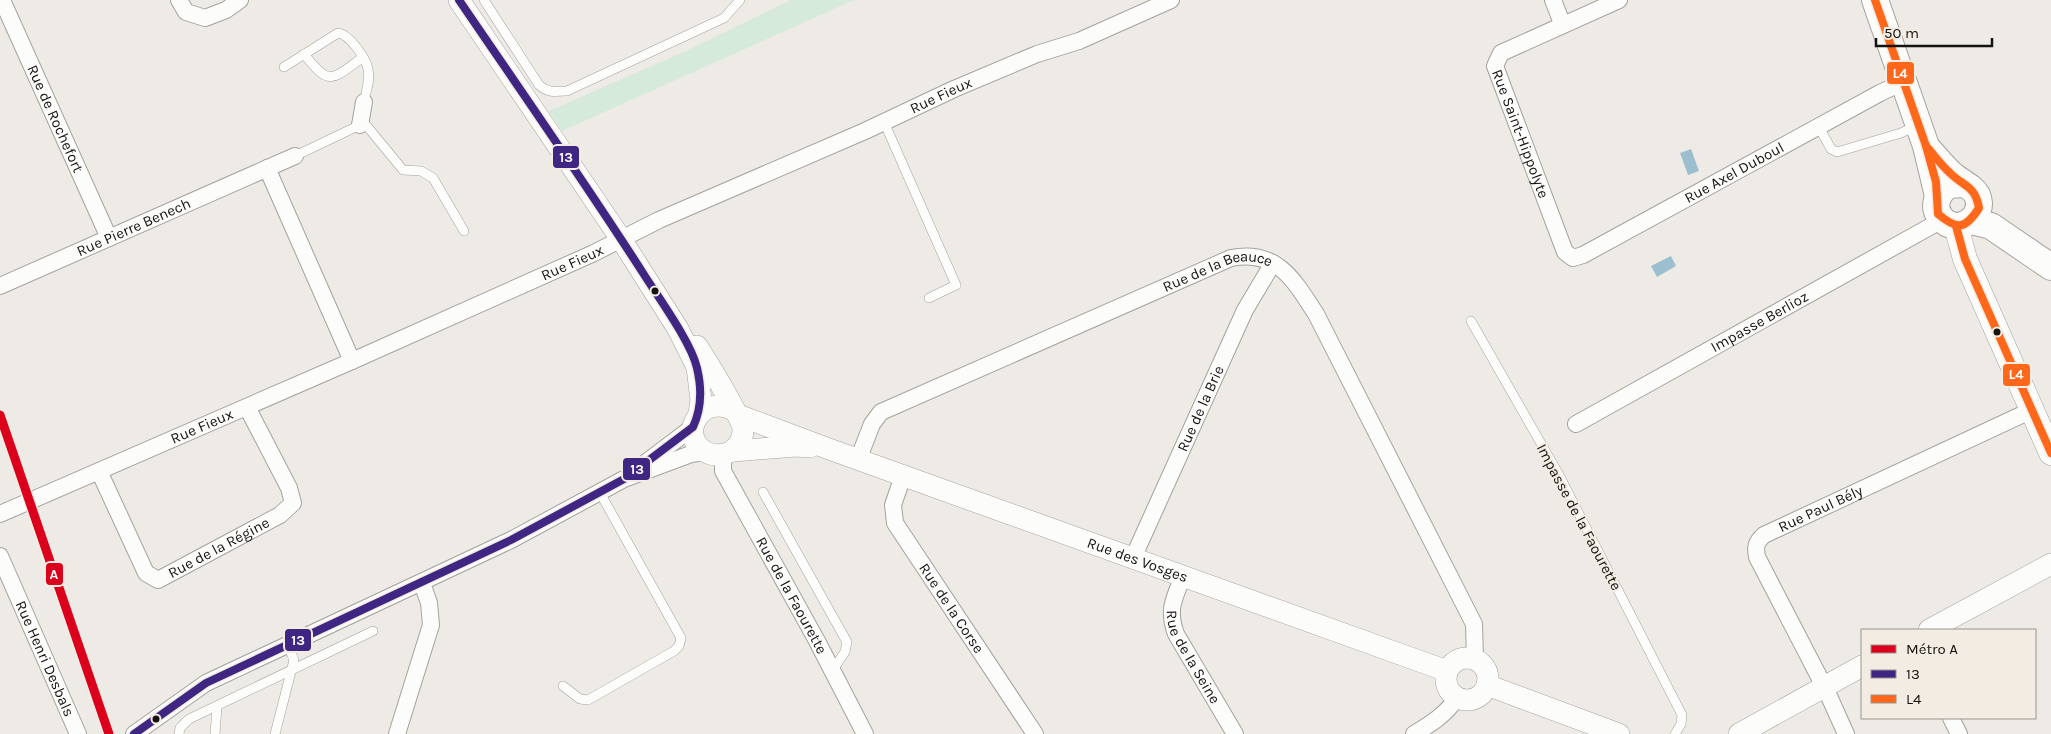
<svg xmlns="http://www.w3.org/2000/svg" width="2051" height="734" viewBox="0 0 2051 734" font-family="Karla,sans-serif">
<style>
.green{fill:#d5eada}
.water{fill:#9bbfce}
.lines{fill:none;stroke-linecap:round;stroke-linejoin:round}
.service-casing{stroke:#a5a29e;stroke-width:10}
.minor-casing{stroke:#a5a29e;stroke-width:18}
.tertiary-casing{stroke:#a5a29e;stroke-width:22}
.secondary-casing{stroke:#a5a29e;stroke-width:25}
.primary-casing{stroke:#a5a29e;stroke-width:28}
.service{stroke:#fcfcfb;stroke-width:9}
.minor{stroke:#fcfcfb;stroke-width:16}
.tertiary{stroke:#fcfcfb;stroke-width:21}
.secondary{stroke:#fcfcfb;stroke-width:24}
.primary{stroke:#fcfcfb;stroke-width:26}
.bus-1-casing{stroke:#f2ece2;stroke-width:11}
.bus-2-casing{stroke:#f2ece2;stroke-width:11}
.bus-1{stroke:#3f2682;stroke-width:8}
.bus-2{stroke:#ff671b;stroke-width:8}
.metro-1-casing{stroke:#f2ece2;stroke-width:12}
.metro-1{stroke:#db001b;stroke-width:9}
.bus-dot{fill:#151310;stroke:#f2ece2;stroke-width:2}
.labels{text-anchor:middle;stroke-width:4;stroke-linejoin:round;paint-order:stroke}
.street-label{font-size:15px;fill:#151310;stroke:#f2ece2}
.line-badge{stroke:#f2ece2;stroke-width:2}
.badge-label{font-size:14px;text-anchor:middle;font-weight:bold;fill:#fff}
</style>
<rect width="100%" height="100%" fill="#eeebe6"/>
<!-- green -->
<path class="green" d="M791,0H854L562,131L549,111L688,50Z"/>
<!-- water -->
<g class="water">
<path d="M1691,149L1699,171L1688,175L1680,153Z"/>
<path d="M1671,256L1676,266L1657,277L1651,266Z"/>
</g>
<g class="lines">
<defs>
<g id="service">
<path d="M484,0L539,85C548,93 555,92 567,91L724,18L740,0"/>
<path d="M304,54C330,87 331,80 362,58"/>
<path d="M284,67L338,33C349,34 366,58 368,69C370,77 368,85 366,93"/>
<path d="M884,122L956,285L929,298"/>
<path d="M1819,127L1831,149L1837,152L1901,133L1918,125"/>
<path d="M295,156L360,125H366L403,170L421,171L433,178L464,231"/>
<path d="M1471,321L1559,475L1682,715L1681,724L1675,734"/>
<path d="M763,492L847,642L845,652L832,671"/>
<path d="M563,686L580,699L588,700L674,651L679,646L681,638L599,491"/>
<path d="M179,734L180,728L189,719L373,631"/>
<path d="M215,734L217,707"/>
<path d="M275,734L294,660L288,645"/>
</g>
<g id="minor">
<path id="s1" d="M2,0L109,238"/>
<path d="M179,0L186,12L205,18L226,10L240,0"/>
<path d="M1553,0L1560,18"/>
<path id="s2" d="M1619,0L1501,53L1495,66L1565,252L1573,258L1583,255L1880,93L1903,82"/>
<path d="M360,125L364,102"/>
<path d="M267,168L352,361"/>
<path id="s3" d="M0,286L295,156"/>
<path id="s4" d="M1576,424L1942,220"/>
<path id="s5" d="M723,455V471L817,641L865,734"/>
<path id="s6" d="M858,460L872,424L881,412L1231,258C1277,249 1294,280 1316,314L1474,624L1475,659"/>
<path d="M644,464L693,427"/>
<path id="s7" d="M99,471L146,573L158,580L280,515L293,503L289,488L247,407"/>
<path id="s8" d="M903,476L893,505L895,523L1035,734"/>
<path id="s9" d="M0,514L352,361L594,253L659,220L865,131L954,89L1037,54L1079,41L1171,0"/>
<path id="s10" d="M0,556L78,734"/>
<path id="s11" d="M1133,558L1245,310L1273,263"/>
<path id="s12" d="M1183,576C1174,599 1167,609 1176,634L1235,734"/>
<path d="M1951,718L1959,734"/>
<path d="M134,734L206,683L511,540L624,479L691,454L705,452"/>
<path d="M397,734L431,625L429,603L422,583"/>
<path d="M1414,734C1431,724 1445,715 1457,698"/>
<path id="s13" d="M1846,734L1828,694L1757,557C1755,547 1756,542 1764,535L2032,410"/>
</g>
<g id="tertiary">
<path d="M459,0L621,239L678,329L697,367L701,400L699,414"/>
<path d="M697,346C705,358 743,420 743,430C743,439 738,448 730,452C721,456 712,456 704,451C677,433 703,392 735,411"/>
<path id="s14" d="M738,415L829,449L1447,671"/>
<path d="M733,451L796,446L810,447"/>
<path d="M1929,630L2051,564"/>
<circle cx="1467" cy="679" r="21"/>
<path d="M1487,685L1619,734"/>
<path d="M1739,734L1862,666"/>
</g>
<path id="secondary" d="M1956,226L1965,259L2051,453"/>
<g id="primary">
<path d="M1875,0L1926,146L1938,196"/>
<path d="M1929,150C1936,158 1943,166 1950,173C1958,181 1972,186 1977,195C1987,218 1956,237 1941,218C1931,206 1938,193 1948,185L1964,184"/>
<path d="M1971,221L1991,226L2051,267"/>
</g>
</defs>
<!-- service casing -->
<use href="#service" class="service-casing"/>
<!-- minor casing -->
<use href="#minor" class="minor-casing"/>
<!-- tertiary casing -->
<use href="#tertiary" class="tertiary-casing"/>
<!-- secondary casing -->
<use href="#secondary" class="secondary-casing"/>
<!-- primary casing -->
<use href="#primary" class="primary-casing"/>
<!-- service -->
<use href="#service" class="service"/>
<!-- minor -->
<use href="#minor" class="minor"/>
<!-- tertiary -->
<use href="#tertiary" class="tertiary"/>
<!-- secondary -->
<use href="#secondary" class="secondary"/>
<!-- primary -->
<use href="#primary" class="primary"/>
<defs>
<path id="bus-1" d="M134,734L206,683L511,540L624,479L693,427C702,408 702,389 697,368C691,342 658,297 643,273C584,181 521,91 459,0"/>
<g id="bus-2">
<path d="M1875,0L1926,146"/>
<path d="M1926,146C1934,155 1941,165 1950,173C1964,187 1975,185 1979,208C1965,230 1957,230 1938,214L1936,182Z"/>
<path d="M1956,226L1965,259L2051,453"/>
</g>
</defs>
<!-- bus-1 casing -->
<use href="#bus-1" class="bus-1-casing"/>
<!-- bus-2 casing -->
<use href="#bus-2" class="bus-2-casing"/>
<!-- bus-1 -->
<use href="#bus-1" class="bus-1"/>
<!-- bus-2 -->
<use href="#bus-2" class="bus-2"/>
<defs>
<path id="metro-1" d="M0,415L109,734"/>
</defs>
<!-- metro-1 casing -->
<use href="#metro-1" class="metro-1-casing"/>
<!-- metro-1 -->
<use href="#metro-1" class="metro-1"/>
</g>
<!-- markers -->
<g class="bus-dot">
<circle cx="655" cy="291" r="4.5"/>
<circle cx="1997" cy="332" r="4.5"/>
<circle cx="156" cy="719" r="4.5"/>
</g>
<g class="labels">
<!-- street labels -->
<g class="street-label">
<text dy="5" stroke="none"><textPath href="#s9" startOffset="1030">Rue Fieux</textPath></text>
<text dy="5" stroke="none"><textPath href="#s1" startOffset="130">Rue de Rochefort</textPath></text>
<text dy="5" stroke="none"><textPath href="#s2" startOffset="216">Rue Saint-Hippolyte</textPath></text>
<text dy="5" stroke="none"><textPath href="#s2" startOffset="535">Rue Axel Duboul</textPath></text>
<text dy="5" stroke="none"><textPath href="#s3" startOffset="146">Rue Pierre Benech</textPath></text>
<text dy="5" stroke="none"><textPath href="#s9" startOffset="625">Rue Fieux</textPath></text>
<text dy="5" stroke="none"><textPath href="#s6" startOffset="420">Rue de la Beauce</textPath></text>
<text dy="5" stroke="none"><textPath href="#s4" startOffset="210">Impasse Berlioz</textPath></text>
<text dy="5" stroke="none"><textPath href="#s11" startOffset="164">Rue de la Brie</textPath></text>
<text dy="5" stroke="none"><textPath href="#s9" startOffset="220">Rue Fieux</textPath></text>
<text dy="5" stroke="none"><textPath href="#s13" startOffset="285">Rue Paul Bély</textPath></text>
<text transform="translate(1579 517) rotate(62)" y="5">Impasse de la Faourette</text>
<text dy="5" stroke="none"><textPath href="#s7" startOffset="195">Rue de la Régine</textPath></text>
<text dy="5" stroke="none"><textPath href="#s14" startOffset="425">Rue des Vosges</textPath></text>
<text dy="5" stroke="none"><textPath href="#s5" startOffset="158">Rue de la Faourette</textPath></text>
<text dy="5" stroke="none"><textPath href="#s8" startOffset="151">Rue de la Corse</textPath></text>
<text dy="5" stroke="none"><textPath href="#s12" startOffset="88">Rue de la Seine</textPath></text>
<text dy="5" stroke="none"><textPath href="#s10" startOffset="112">Rue Henri Desbals</textPath></text>
</g>
</g>
<g class="line-badge">
<rect x="1886" y="61" width="29" height="24" rx="5" fill="#ff671b"/>
<rect x="552" y="145" width="28" height="24" rx="5" fill="#3f2682"/>
<rect x="2002" y="363" width="29" height="24" rx="5" fill="#ff671b"/>
<rect x="622" y="457" width="29" height="24" rx="5" fill="#3f2682"/>
<rect x="45" y="562" width="19" height="24" rx="5" fill="#db001b"/>
<rect x="284" y="628" width="28" height="24" rx="5" fill="#3f2682"/>
</g>
<g class="badge-label">
<text x="1900" y="78">L4</text>
<text x="566" y="162">13</text>
<text x="2016" y="379">L4</text>
<text x="637" y="474">13</text>
<text x="54" y="579">A</text>
<text x="298" y="645">13</text>
</g>
<!-- legend -->
<rect x="1861" y="629" width="175" height="90" fill="#f2ece2" stroke="#9a958e"/>
<rect x="1871" y="645" width="25" height="8" fill="#db001b" stroke="#9a958e"/>
<text x="1906" y="654" font-size="15" fill="#151310">Métro A</text>
<rect x="1871" y="670" width="25" height="8" fill="#3f2682" stroke="#9a958e"/>
<text x="1906" y="679" font-size="15" fill="#151310">13</text>
<rect x="1871" y="695" width="25" height="8" fill="#ff671b" stroke="#9a958e"/>
<text x="1906" y="704" font-size="15" fill="#151310">L4</text>
<!-- scale -->
<path d="M1876 38v8h116v-8" fill="none" stroke="#151310" stroke-width="2.5"/>
<text x="1884" y="38" font-size="15" fill="#151310" stroke="#f2ece2" stroke-width="4" paint-order="stroke">50 m</text>
</svg>
